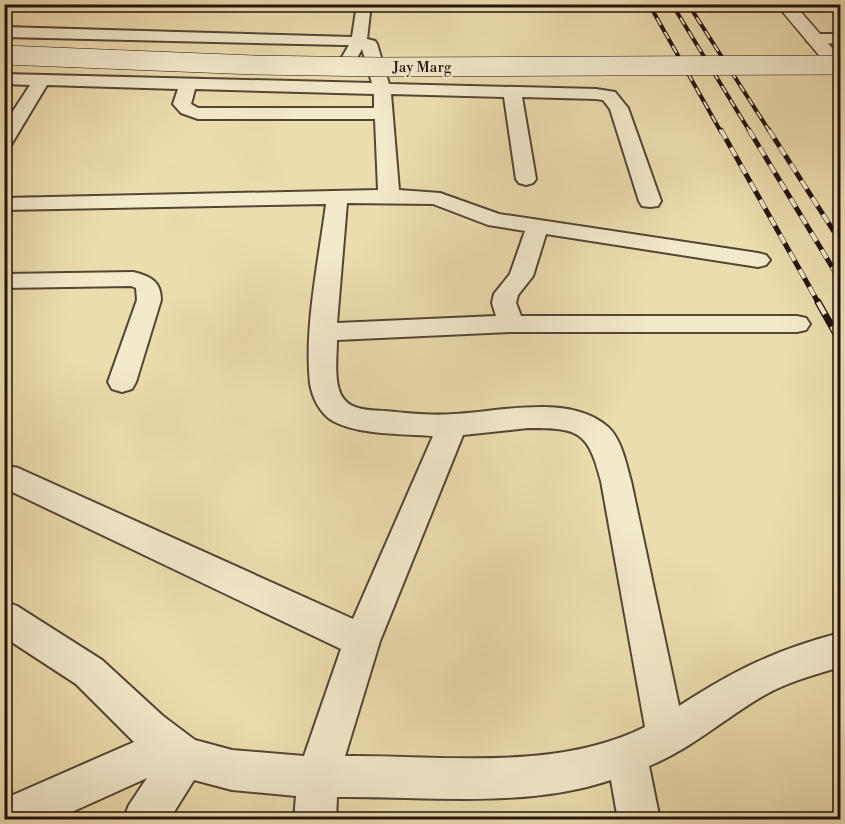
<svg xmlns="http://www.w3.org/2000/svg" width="845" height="824" viewBox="0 0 845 824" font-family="'Libre Bodoni',serif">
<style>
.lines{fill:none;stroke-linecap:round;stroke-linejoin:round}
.minor-casing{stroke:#534635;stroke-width:4}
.tertiary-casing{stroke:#534635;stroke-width:3}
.minor{fill:#f3e9cb;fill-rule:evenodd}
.tertiary{fill:#f3e9cb;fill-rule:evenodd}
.rail-far2-casing{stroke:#20130c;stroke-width:4}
.rail-far1-casing{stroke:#20130c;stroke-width:5}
.rail-casing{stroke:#20130c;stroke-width:7}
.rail-far2{stroke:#f3e9cb;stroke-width:2;stroke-dasharray:8;stroke-linecap:butt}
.rail-far1{stroke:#f3e9cb;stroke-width:4;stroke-dasharray:10;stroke-linecap:butt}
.rail{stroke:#f3e9cb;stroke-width:4.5;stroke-dasharray:14;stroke-linecap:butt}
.secondary-bridge-casing{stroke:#20130c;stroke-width:20;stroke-linecap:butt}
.secondary-bridge{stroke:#f3e9cb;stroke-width:19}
.labels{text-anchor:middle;stroke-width:4.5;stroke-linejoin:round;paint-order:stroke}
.far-street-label{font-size:15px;fill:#20130c;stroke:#f3e9cb}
</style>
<rect width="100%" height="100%" fill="#ecddaf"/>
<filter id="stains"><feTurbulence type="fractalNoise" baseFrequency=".00333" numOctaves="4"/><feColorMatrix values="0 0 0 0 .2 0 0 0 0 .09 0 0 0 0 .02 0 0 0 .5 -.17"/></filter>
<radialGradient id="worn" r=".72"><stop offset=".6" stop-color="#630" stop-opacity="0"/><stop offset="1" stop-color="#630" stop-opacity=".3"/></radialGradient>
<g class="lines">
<defs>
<g id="minor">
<path d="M357,4H371L367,39L375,41L377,44L389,84L596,89L615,92L628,108L661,201L658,206L650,207L642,206L639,201L610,109L603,100L596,99L522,97L536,179L533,183L526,185L519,183L516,179L504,97L391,94L399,190L440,193L499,214L758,253L766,255L770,260L766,265L758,267L546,234L533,276L518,295L516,303L521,316H797L806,318L810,324L806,330L797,332H511L337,340C337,356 333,384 343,398C352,411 371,410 385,411C408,413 430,416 453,414C499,412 570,393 608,427C622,440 626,464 631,481L679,706C735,670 775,650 840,633V667C814,675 787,682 763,696C725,718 691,749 649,766L660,820H618L611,780C524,809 427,796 337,797L336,820H294L296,796L232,790L194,780L169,820H123L129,805L147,778L54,820H4V799L134,742L76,684L4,637V601L17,606L102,660L163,716L195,740L232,750L304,756L341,649L4,488V465L18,468L353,619L433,436C404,434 358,435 333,421C320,414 312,397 310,383C304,328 319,259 326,204L4,210V198L378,190L375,119H198L181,113L173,104L178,89L47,85L11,145L4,147V125L30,85L4,84V74L372,83L362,49L356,60L350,62L342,57L349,45H344L4,37V27L352,37ZM195,89L374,94V108H198L191,104ZM347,203L433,204L488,225L525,231L510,274L494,294L492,303L496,316L337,323ZM528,428C579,428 588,431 601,481L645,727C554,772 443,755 345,756L380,641L463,435Z"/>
<path d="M814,34H840V44L808,42L806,39Z"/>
<path d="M133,272C150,276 161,281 161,300L136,382L132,389L122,392L112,389L108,382L137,300L136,288L131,286L4,288V274Z"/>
</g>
<path id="tertiary" d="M776,4H794L840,57V74L833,72Z"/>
</defs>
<!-- minor casing -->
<use href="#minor" class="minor-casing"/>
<!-- tertiary casing -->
<use href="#tertiary" class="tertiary-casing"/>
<!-- minor -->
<use href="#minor" class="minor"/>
<!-- tertiary -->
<use href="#tertiary" class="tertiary"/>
<defs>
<g id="rail-far2">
<path d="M649,4L721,132"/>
<path d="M672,4L750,132"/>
<path d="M688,4L770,132"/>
</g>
<g id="rail-far1">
<path d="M721,130L819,304"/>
<path d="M749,130L840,280"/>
<path d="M769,130L840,241"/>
</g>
<path id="rail" d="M818,302L840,341"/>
</defs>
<!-- rail-far2 casing -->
<use href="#rail-far2" class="rail-far2-casing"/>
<!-- rail-far1 casing -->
<use href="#rail-far1" class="rail-far1-casing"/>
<!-- rail casing -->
<use href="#rail" class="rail-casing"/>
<!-- rail-far2 -->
<use href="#rail-far2" class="rail-far2"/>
<!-- rail-far1 -->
<use href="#rail-far1" class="rail-far1"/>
<!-- rail -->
<use href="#rail" class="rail"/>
<defs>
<path id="secondary-bridge" d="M4,55L254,65L380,67L840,65"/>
</defs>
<!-- secondary-bridge casing -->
<use href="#secondary-bridge" class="secondary-bridge-casing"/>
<!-- secondary-bridge -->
<use href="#secondary-bridge" class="secondary-bridge"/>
</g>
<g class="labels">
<!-- far-street labels -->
<g class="far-street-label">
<text x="422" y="72">Jay Marg</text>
</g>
</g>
<!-- margin -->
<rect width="845" height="824" fill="none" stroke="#ecddaf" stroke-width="24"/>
<rect x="6" y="6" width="833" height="812" fill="none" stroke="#20130c" stroke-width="3"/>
<rect x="12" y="12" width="821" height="800" fill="none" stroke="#20130c" stroke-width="1.5"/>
<rect width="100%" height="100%" filter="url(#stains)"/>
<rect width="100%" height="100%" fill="url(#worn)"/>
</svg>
